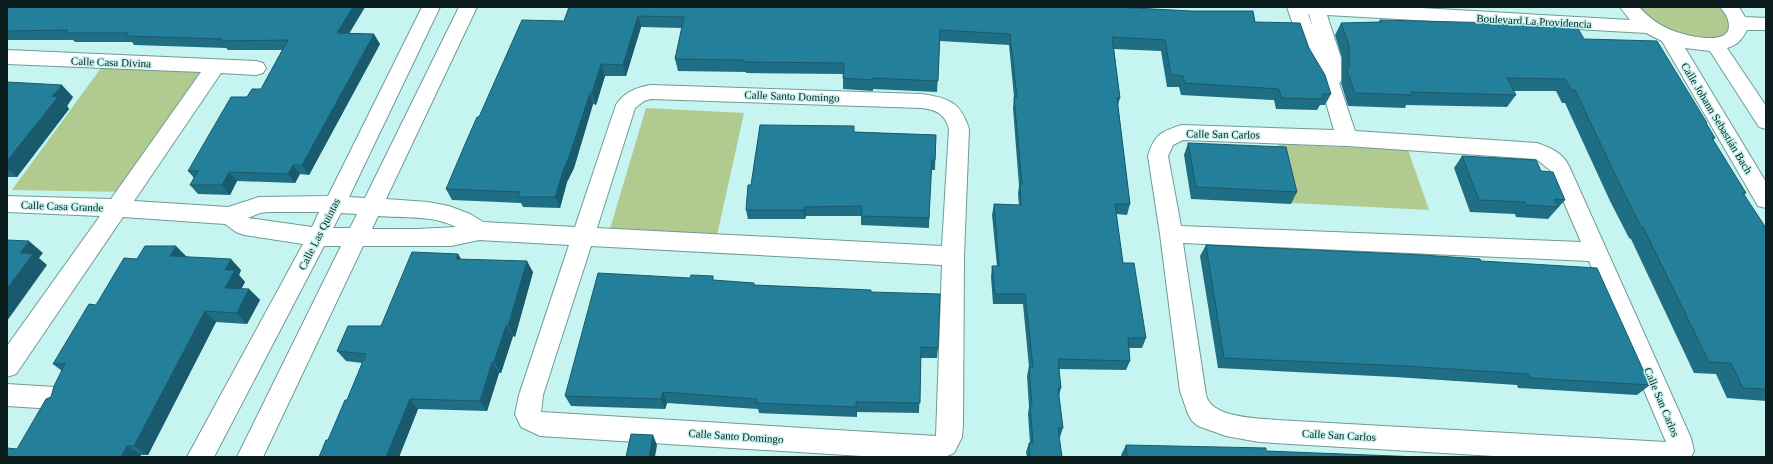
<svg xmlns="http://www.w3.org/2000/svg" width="1773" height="464" viewBox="0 0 1773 464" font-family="Georgia,serif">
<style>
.green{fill:#b1ca8f}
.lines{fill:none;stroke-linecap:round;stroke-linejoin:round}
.street-casing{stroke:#6f9b97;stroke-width:2}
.street{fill:#fff;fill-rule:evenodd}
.wall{fill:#1f6e84}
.shaded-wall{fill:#195a6c}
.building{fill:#24809a;stroke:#195a6c}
.labels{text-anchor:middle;stroke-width:3;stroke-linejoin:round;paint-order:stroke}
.street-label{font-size:11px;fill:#0b1d1c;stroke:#c6f4f0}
</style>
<rect width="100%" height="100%" fill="#c6f4f0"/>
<!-- green -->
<g class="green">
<path d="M1633,7H1726L1734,30L1720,40L1677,38Z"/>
<path d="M101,68L208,72L126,192L12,190Z"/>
<path d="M646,108L744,113L717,235L610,229Z"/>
<path d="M1278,144L1408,150L1429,210L1292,203Z"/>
</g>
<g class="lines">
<defs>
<g id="street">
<path d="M422,7H440L349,197L365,198L459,7H477L386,199L428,202L449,206L470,214L483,222L575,227L616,105C624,92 637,87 651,85L922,94C948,98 961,102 969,129L964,256L963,425L962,437L954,453L945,457H878L540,436L521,427L515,414L519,395L569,245L479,240L451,246H363L263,457H237L341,246H324L214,457H187L303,244L244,235L236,232L225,224L123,217L16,374L7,377V346L100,216L7,212V196L111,199L201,72L7,64V50L256,61L263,63L266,68L263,73L256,75L221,73L134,201L228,207L259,197L328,196ZM651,99L922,108C937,110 945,114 949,129L942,246L597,228L635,108L644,101ZM269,212H319L312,227L248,218L260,213ZM341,213L357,214L350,228H333ZM378,216C402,218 434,215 456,227L417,229H372ZM591,246L942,265L936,436L541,412L543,395Z"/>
<path d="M1287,7H1404L1630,20L1620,7H1639C1647,16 1657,24 1669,29C1681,35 1737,50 1728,20C1727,15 1723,11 1720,7H1739L1745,17L1766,18V30H1747C1742,39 1738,45 1727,48L1766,106V129L1759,127L1710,51L1685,48L1766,182V208L1758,206L1662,41L1646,33L1327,15L1341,58V81L1339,83L1355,131L1537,143C1551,148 1562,152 1569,166L1691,438L1694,451L1691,457H1511L1259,442L1226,436L1198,426L1192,421L1188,414L1180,391L1160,234L1148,156C1154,135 1162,131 1182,125L1334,130L1321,86L1305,59ZM1308,14H1309L1313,28ZM1183,140L1347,146L1536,159L1550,170L1581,242L1181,226L1168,156L1173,145ZM1183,243L1589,261L1666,442L1277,420C1257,418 1211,418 1206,395Z"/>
<path d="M7,384L55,387L64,390L67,398L64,406L55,409L7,406Z"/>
</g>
</defs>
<!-- street casing -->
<use href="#street" class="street-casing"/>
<!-- street -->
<use href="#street" class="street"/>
</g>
<!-- wall -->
<g class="wall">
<path d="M7,7H365L349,34L380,44L309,175L300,174L295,183L237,181L230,195L198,194L190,185L194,178L188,171L247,97L261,89L282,50H228L226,48L134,45L132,42H75L73,40H7Z"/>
<path d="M569,7L1255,22L1309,48L1331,94L1325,105H1320L1317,110L1276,109L1274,100L1181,95L1179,87H1167L1161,51L1114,49L1120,98L1118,105L1130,204L1127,215L1116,214L1123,263L1146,338L1142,348H1129L1130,361L1126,370L1059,369L1061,388L1059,396L1063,428L1060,437H1059L1062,457H1027L1026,452L1029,443H1030L1028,414L1029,407L1027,376L1029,367L1023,304H993L991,277L992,266H997L992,215L994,204L1019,205L1018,194L1019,186L1013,108L1014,97L1009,45L940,41L937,92L873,89V91L843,89V74L746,73V72L678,71L675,59L682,28L641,27L626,76H605L596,105L593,104L574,168L567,182L560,208L523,207L521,203L452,200L446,189L479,117L564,21Z"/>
<path d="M1380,20L1584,39L1707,123L1706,124L1715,138L1713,140L1746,193L1744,195L1766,228V401L1727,398L1716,374L1694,373L1631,239L1629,238L1610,201L1565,103H1562L1556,91H1514L1516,95L1507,107L1406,105L1405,108L1348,106L1341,83L1342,80V58L1335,35L1341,23L1379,22Z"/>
<path d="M7,82L73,97L67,106L69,109L17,177H7Z"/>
<path d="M855,132L936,135L935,170H931L929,228L861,225V216H806L805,219H748L746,210L751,185Z"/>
<path d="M1188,143L1297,192L1291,204L1191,199L1184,155Z"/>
<path d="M1462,156L1541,171L1565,200L1548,219L1516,217L1515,214L1470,212L1454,168Z"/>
<path d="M1206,245L1481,261L1650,385L1637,395L1518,388L1517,385L1395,377L1218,368L1200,256Z"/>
<path d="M458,254L461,259L533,272L515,337L513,336L501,373H499L487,411L418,409L399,457H319L328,440L347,400L362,363L346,361L337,351L381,326Z"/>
<path d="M186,257L241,270L239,275L245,282L241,289H249L260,300L247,324L216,322L148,455H141L140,457H7L17,449L51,397L62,371L53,364L96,305Z"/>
<path d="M714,280L755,285L871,292L938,348L937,358H921L919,413L857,412V417L805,415L759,413L758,409L667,403L665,409L571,406L565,396Z"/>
<path d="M1126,445L1266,451L1420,457H1122L1121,455Z"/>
</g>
<!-- shaded-wall -->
<g class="shaded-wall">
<path d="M353,7H365L343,43L337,33Z"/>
<path d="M638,16L641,27L626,76L623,65Z"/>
<path d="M374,34L380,44L309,175L302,165Z"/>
<path d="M601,64L605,76L596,105L592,93Z"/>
<path d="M62,85L73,97L67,106L69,109L17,177L7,168V161L52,96Z"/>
<path d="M590,93L593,104L574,168L567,182L560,208L555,197L563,171Z"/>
<path d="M293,165L300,174L295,183L288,174Z"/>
<path d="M229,172L237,181L230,195L222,185Z"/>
<path d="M805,207L806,216L805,219L804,210Z"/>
<path d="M29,241L43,253L39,258L47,265L7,321V289L20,253Z"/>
<path d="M176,246L187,257L170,256Z"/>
<path d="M458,254L465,266L456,259Z"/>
<path d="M231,259L241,270L239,275L245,282L236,299L225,288V270Z"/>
<path d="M527,261L533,272L515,337L508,326Z"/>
<path d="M249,289L260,300L247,324L237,313Z"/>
<path d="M205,311L216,322L148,455L134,446Z"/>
<path d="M506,326L513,336L501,373L494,362Z"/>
<path d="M492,362L499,373L487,411L480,401Z"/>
<path d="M663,392L667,403L665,409L661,399Z"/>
<path d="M410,399L418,409L399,457H386Z"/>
<path d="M856,402L857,412V417L856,407Z"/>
<path d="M653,435L657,445L655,457H649Z"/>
<path d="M127,446L141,455L140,457H121Z"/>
</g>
<!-- building -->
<g class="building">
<path d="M7,7H353L337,33L374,34L302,165H293L288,174L229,172L222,185H190L198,171H188L231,97H247L252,89H261L288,40L220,41L222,39L126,36L128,33H66L68,30L7,31Z"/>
<path d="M569,7H1114L1192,11H1253L1255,22L1300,23L1309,48L1325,75L1331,94H1322L1323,99L1281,98L1279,89L1185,83L1183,76L1171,75L1165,40L1112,37L1120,98H1117L1130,204H1115L1123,263H1134L1146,338H1128L1130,361L1058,359L1061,388H1058L1063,428H1058L1062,457H1030L1029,443H1033L1030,405H1032L1029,367H1033L1025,294H995L992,266H999L994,204L1021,205L1020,184H1022L1014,97H1017L1010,34L940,30L938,81L873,78L872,80L843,78L844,63L744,62V60L675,59L684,17L638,16L623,65L601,64L592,93H590L569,157L563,171L555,197H518L520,192L446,189L466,142L477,117H479L522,20L564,21Z"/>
<path d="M1380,20L1576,25L1584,39L1657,41L1707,123H1706L1715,138H1712L1746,193H1743L1766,228V389L1743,388L1731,363L1709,362L1643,227H1641L1622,189L1575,90H1572L1565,79L1507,78L1516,95L1411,92L1412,95L1355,93L1347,71L1349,68V45L1341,23L1381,22Z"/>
<path d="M7,82L62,85L52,96L58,97L7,161Z"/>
<path d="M760,125L854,126V132L936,135L935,160H932L929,218L861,216L862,206L805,207L804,210H746L748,185H751Z"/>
<path d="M1188,143L1286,147L1297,192L1196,187Z"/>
<path d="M1462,156L1536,160L1541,171L1553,172L1565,200L1554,199L1558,207L1526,205L1525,202L1479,200Z"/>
<path d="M7,240L29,241L20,253L33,254L7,289Z"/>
<path d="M1206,245L1423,255L1480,259L1481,261L1597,268L1650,385L1530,378L1528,374L1404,366L1224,358Z"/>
<path d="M145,246H176L170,256L231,259L225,270H235L225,288L249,289L237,313L205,311L134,446H127L121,457H7V448L17,449L46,399L51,397L54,386L65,364H53L89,304L96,305L124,258L137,259Z"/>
<path d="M412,252L458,254L456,259L527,261L508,326H506L494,362H492L480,401L410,399L386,457H319L326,440H328L345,400H347L366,354L337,351L348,326H381Z"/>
<path d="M598,273L690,278L691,275L713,276V280L754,283V285L871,290V292L940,294L938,348L921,347L920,403L856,402V407L804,405L756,403L757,399L663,392L661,399L565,396Z"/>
<path d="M631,434L653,435L649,457H626Z"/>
<path d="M1126,445L1266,448V451L1420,457H1127Z"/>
</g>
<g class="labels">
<!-- street labels -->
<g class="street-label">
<text transform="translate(1534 21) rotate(3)" y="4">Boulevard La Providencia</text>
<text transform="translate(111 62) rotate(2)" y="4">Calle Casa Divina</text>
<text transform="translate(792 96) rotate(2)" y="4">Calle Santo Domingo</text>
<text transform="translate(1717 118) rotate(59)" y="4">Calle Johann Sebastián Bach</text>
<text transform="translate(1223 134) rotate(1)" y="4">Calle San Carlos</text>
<text transform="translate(62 206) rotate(2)" y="4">Calle Casa Grande</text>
<text transform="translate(319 234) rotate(-63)" y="4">Calle Las Quintas</text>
<text transform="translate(1662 402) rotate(67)" y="4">Calle San Carlos</text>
<text transform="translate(1339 435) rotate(3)" y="4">Calle San Carlos</text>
<text transform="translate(736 436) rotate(4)" y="4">Calle Santo Domingo</text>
</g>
</g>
<!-- border -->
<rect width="1773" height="464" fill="none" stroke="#0b1d1c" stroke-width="16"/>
</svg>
